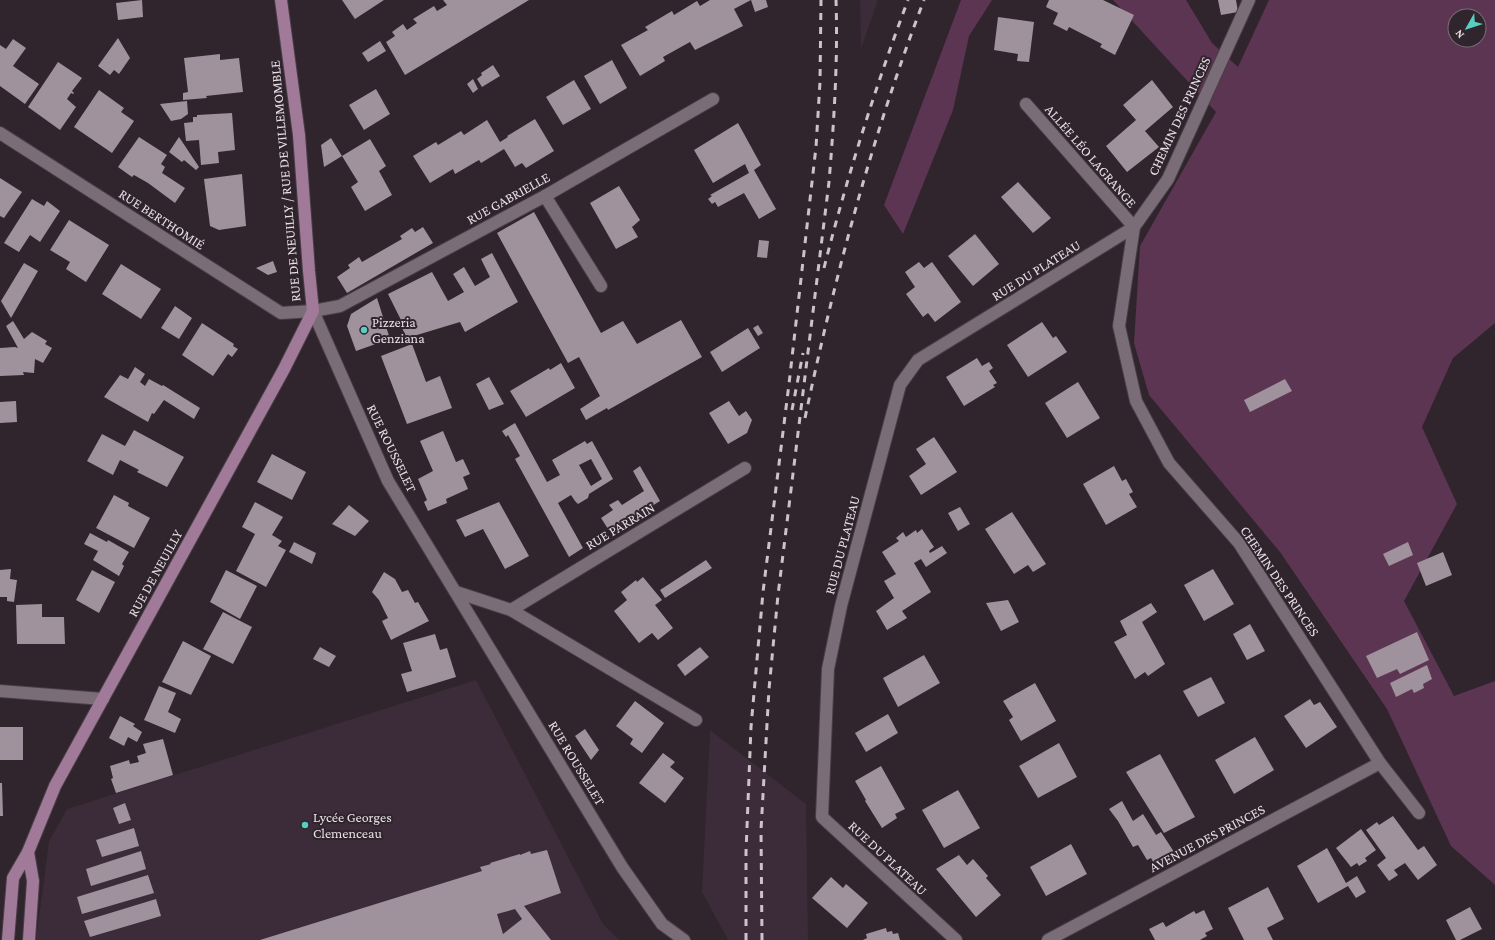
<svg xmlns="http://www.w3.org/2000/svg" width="1495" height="940" viewBox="0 0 1495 940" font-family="'Crimson Pro',serif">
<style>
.built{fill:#3c2b38}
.green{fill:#5c3553;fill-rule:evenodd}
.building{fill:#a0929d;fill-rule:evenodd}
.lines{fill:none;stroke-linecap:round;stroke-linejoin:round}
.minor-casing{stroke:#493f47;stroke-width:14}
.major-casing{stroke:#493f47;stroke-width:14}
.minor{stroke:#7a6d77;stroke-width:12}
.major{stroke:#a27a99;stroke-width:12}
.rail{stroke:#cbc3c9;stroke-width:3;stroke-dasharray:7 7;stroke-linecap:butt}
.poi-dot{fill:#58cec0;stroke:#30242d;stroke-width:1.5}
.labels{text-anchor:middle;stroke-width:4;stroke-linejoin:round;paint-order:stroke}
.street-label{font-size:14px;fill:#e6dfe4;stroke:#30242d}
.poi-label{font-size:14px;fill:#e6dfe4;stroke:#30242d;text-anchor:start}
</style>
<rect width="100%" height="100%" fill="#30242d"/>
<!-- built -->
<g class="built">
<path d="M860,0H878L861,49Z"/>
<path d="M476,680L603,924L619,940H36L49,841L67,809Z"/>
<path d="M710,730L806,804L808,940H728L702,892Z"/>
</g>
<!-- green -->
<g class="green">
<path d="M961,0H992L969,36L953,110L903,234L884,205Z"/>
<path d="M1113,0H1186L1212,43L1238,67L1269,0H1495V323L1453,358L1422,427L1457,504L1404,601L1454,696L1495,681V885L1451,846L1387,709L1280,552L1149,395L1134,343L1140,246L1216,112ZM1455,16H1479V40H1455Z"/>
</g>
<!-- building -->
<g class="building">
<path d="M142,0L143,17L118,20L116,3Z"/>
<path d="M342,0H384L355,19Z"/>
<path d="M443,0H529L405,75L386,42L395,36L392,32L403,24L407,30L417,23L413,19L434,6L437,11L447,5Z"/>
<path d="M710,0H766L768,7L755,12L751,0L734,9L743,26L695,50L690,42L663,57L665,61L640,76L621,45L648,30L645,27L672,11L674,15L697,1L700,6Z"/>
<path d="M1049,0H1103L1134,15L1115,55L1100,47L1102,44L1069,27L1067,31L1053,24L1058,13L1046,7Z"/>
<path d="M1218,0H1236L1238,12L1221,15Z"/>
<path d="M998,17L1034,22L1029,62L1017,61L1018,54L994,50Z"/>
<path d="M118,38L130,58L119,74L114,70L110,75L98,66Z"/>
<path d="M13,39L26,48L13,66L39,84L25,104L0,86V45L6,49Z"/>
<path d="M380,41L386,51L368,62L362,53Z"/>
<path d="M220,54V60L239,58L243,92L206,96L207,98L183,100V93L188,92L184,58Z"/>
<path d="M612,60L627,88L600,104L584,76Z"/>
<path d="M58,62L82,78L72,91L74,93L73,94L71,93L67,99L76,107L60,130L28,107Z"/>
<path d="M493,65L500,76L482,87L477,79L482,75L481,73Z"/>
<path d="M473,79L478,89L473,93L467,84Z"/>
<path d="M574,80L591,109L563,125L546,97Z"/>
<path d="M1152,80L1173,107L1145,131L1159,147L1127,172L1106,146L1136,120L1123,105Z"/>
<path d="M376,89L390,114L364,130L349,105Z"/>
<path d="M99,90L124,108L121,112L134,121L112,153L74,127Z"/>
<path d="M187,101L188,114L181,119L171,121L160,104Z"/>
<path d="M232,113L235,150L218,152L219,163L201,165L199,140L186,141L184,123L193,122V117H197V115Z"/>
<path d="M535,119L554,151L526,168L522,163L515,167L504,149L481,163L479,160L455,174L453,169L430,183L413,156L436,142L438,145L461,131L464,135L487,120L500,142L508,137L507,136Z"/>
<path d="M738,123L761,165L754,170L776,209L759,219L744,193L718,207L715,202L712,204L708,199L712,196L710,195L749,173L745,164L713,183L694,150Z"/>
<path d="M139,137L167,155L161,164L165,167L162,173L185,188L175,203L148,183L134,175L132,177L118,167Z"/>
<path d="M179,137L199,167L196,170L184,160L182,162L169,152Z"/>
<path d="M331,138L342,156L324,167L321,145Z"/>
<path d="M370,139L386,166L379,171L392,195L365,211L351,187L358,182L342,156Z"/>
<path d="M242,174L246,226L219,230L210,226L204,179Z"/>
<path d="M0,178L22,192L4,218L0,216Z"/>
<path d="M1018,182L1051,218L1033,233L1001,197Z"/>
<path d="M619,186L640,220L632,227L638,237L616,249L590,203Z"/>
<path d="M32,199L44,206L47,201L60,211L40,242L30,235L19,252L4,243Z"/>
<path d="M534,212L601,333L623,321L637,344L681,320L702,357L608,410L607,408L586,420L580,409L600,396L579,357L568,363L497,233Z"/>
<path d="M69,220L109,245L86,282L66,269L70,262L50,250Z"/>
<path d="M423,227L433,243L347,293L337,277L350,268L348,265L359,257L362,262L402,239L400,236L412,228L415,232Z"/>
<path d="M975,234L999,264L973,286L948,256Z"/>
<path d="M759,240L769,241L767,258L757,257Z"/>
<path d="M492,253L518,302L465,332L460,322L407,338L402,328L404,326L388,294L432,272L448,301L464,292L453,274L464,267L475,286L490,277L481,259Z"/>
<path d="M273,261L277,272L268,275L256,268Z"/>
<path d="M919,262L924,268L932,262L961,302L935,322L928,313L923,317L906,294L915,287L905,272Z"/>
<path d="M24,263L38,271L11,318L1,301Z"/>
<path d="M121,264L161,289L141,319L102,294Z"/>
<path d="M377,298L390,339L356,351L347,326L351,314Z"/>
<path d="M175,306L192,318L179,339L161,328Z"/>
<path d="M13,321L24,339L32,332L47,341L45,344L52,348L43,363L35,359L34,373L23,372L24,375L0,376V348L15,347L18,348L6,326Z"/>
<path d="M1042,322L1053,338L1056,336L1067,352L1028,377L1007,345Z"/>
<path d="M202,323L234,344L233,346L238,349L232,357L228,354L213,376L182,355Z"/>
<path d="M758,325L763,333L758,336L753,328Z"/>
<path d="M748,328L760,348L722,372L710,352Z"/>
<path d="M412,344L426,382L440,376L452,408L407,424L381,356Z"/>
<path d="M977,358L982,366L989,362L993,368L989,371L997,383L993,385L995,387L964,406L946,377Z"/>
<path d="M561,363L575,388L526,417L510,391L549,368L550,370Z"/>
<path d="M135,367L145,374L140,382L145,386L149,379L162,386L163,385L200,408L194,419L164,400L154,414L152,413L148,422L104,397L120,375L128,379Z"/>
<path d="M489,377L504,404L489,410L476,384Z"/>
<path d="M1285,379L1292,391L1250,412L1244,400Z"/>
<path d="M1078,382L1100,418L1067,438L1045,403Z"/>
<path d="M16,401L17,422L0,423V402Z"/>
<path d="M729,401L739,416L746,411L752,420L747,433L728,444L709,413Z"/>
<path d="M515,423L547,482L560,475L552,460L585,441L587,444L592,441L613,479L589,494L588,498L578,504L575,501L571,495L558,503L583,548L569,557L515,459L520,456L508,435L506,437L502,431ZM591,459L602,479L591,486L579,465Z"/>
<path d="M134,430L184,457L167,487L137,472L139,470L120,460L113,475L87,461L102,434L125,446Z"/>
<path d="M443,431L456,462L463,459L470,474L463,477L468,489L446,499L447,503L428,511L424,502L427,500L418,479L433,471L420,441Z"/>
<path d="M934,437L957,472L921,495L909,476L926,464L916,449Z"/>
<path d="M272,454L306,472L292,500L257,482Z"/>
<path d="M640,466L660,501L610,532L601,518L613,510L609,505L618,500L622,505L644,491L633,471Z"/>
<path d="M1114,466L1122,481L1126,479L1133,492L1129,494L1137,507L1106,525L1083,484Z"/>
<path d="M114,495L129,503L128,506L150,518L134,548L96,528Z"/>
<path d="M255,502L283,517L272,535L282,541L278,546L286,550L266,587L236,571L255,534L242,527Z"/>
<path d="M499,502L529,556L505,569L483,529L465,537L456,520Z"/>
<path d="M349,505L369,521L355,536L332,524Z"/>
<path d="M960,507L970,524L958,531L948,513Z"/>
<path d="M1012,512L1046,564L1033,572L1028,565L1014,574L985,529Z"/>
<path d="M922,529L934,547L929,551L930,553L942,546L947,553L926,567L921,559L914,563L931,592L902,611L907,618L887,630L876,611L894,598L884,581L896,574L882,552L899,541L896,538L903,532L906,537L916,530L917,533Z"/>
<path d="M90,533L107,542L108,540L129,552L122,564L124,566L119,576L93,560L98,551L84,544Z"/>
<path d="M294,542L316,553L312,564L289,552Z"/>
<path d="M1408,542L1413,555L1389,566L1383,554Z"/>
<path d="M1443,552L1452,575L1426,586L1417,563Z"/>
<path d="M706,560L712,568L665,598L660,590Z"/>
<path d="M11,569L10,579L17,580L14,602L7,601V597H0V570Z"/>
<path d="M1213,569L1234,604L1204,621L1184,585Z"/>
<path d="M92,570L115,582L99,613L76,600Z"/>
<path d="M226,570L257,586L240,619L210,602Z"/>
<path d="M384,572L395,579L402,592L408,590L415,603L418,602L429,621L391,640L382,621L388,618L379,600L372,592Z"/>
<path d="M643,577L662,600L655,605L673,628L658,640L652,633L639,643L614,611L627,600L621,592L636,580L637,582Z"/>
<path d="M1008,600L1019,622L1001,631L986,603Z"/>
<path d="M1151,603L1157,612L1142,622L1165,664L1148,676L1145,672L1135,679L1114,642L1127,635L1120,621Z"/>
<path d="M42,604V617H64L65,644H17L16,605Z"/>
<path d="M223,612L252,627L233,664L203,649Z"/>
<path d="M1250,624L1265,651L1247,660L1233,634Z"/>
<path d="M1417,632L1429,660L1400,674L1397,669L1377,678L1366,656Z"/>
<path d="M435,634L440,650L447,648L456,677L407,692L401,674L412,671L403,643Z"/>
<path d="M183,641L211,656L191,695L162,682Z"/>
<path d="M320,647L336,656L329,667L313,659Z"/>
<path d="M700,647L709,657L685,676L677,665Z"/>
<path d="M924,655L940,683L898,707L883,678Z"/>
<path d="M1427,665L1432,679L1423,684L1424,688L1414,693L1412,689L1396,697L1390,683Z"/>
<path d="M1211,677L1225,703L1198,717L1183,691Z"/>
<path d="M1035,683L1056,721L1021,741L1009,720L1013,717L1003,701Z"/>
<path d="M159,686L176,693L168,712L181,719L175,733L144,720Z"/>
<path d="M1310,699L1314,705L1320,702L1337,727L1306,748L1284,716Z"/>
<path d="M635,701L664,723L642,753L630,744L633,739L616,726Z"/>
<path d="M888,714L898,733L866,752L855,733Z"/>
<path d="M120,716L135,724L133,726L142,732L137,742L128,737L124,746L109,738Z"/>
<rect x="0" y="727" width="23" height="33"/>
<path d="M585,729L599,750L591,760L575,736Z"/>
<path d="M1255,737L1274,770L1234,794L1215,760Z"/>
<path d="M163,739L173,775L116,793L111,779L113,778L110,766L129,760L130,764L139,762L137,756L146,753L143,744Z"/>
<path d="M1059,743L1077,777L1038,798L1019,766Z"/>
<path d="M663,753L675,762L670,767L684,778L665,803L639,783Z"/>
<path d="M1160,754L1195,817L1164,833L1126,772Z"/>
<path d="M881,766L905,809L895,814L897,818L882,828L865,801L866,800L855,781Z"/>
<path d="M0,783H2L3,816H0Z"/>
<path d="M958,790L980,828L944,848L922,810Z"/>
<path d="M1122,801L1133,821L1143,814L1156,835L1161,832L1178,858L1157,869L1151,858L1147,860L1138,845L1133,847L1118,821L1109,809Z"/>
<path d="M125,803L131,820L119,824L113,808Z"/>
<path d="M1393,816L1418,850L1424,846L1437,865L1418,880L1405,863L1394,870L1398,875L1389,881L1377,865L1386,858L1366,830L1377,822L1379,825Z"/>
<path d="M134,828L139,846L102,857L96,840Z"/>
<path d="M1361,829L1376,850L1365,858L1367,861L1359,866L1357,863L1351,867L1336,848Z"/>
<path d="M1071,844L1087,874L1046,896L1030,867Z"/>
<path d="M1327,848L1346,883L1357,876L1366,892L1356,898L1348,886L1318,903L1297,866Z"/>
<path d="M547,850L561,893L524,906L551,940H260L482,871L480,867L491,864L490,863L520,854V855L530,851L531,854ZM515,909L522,919L503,934L497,914Z"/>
<path d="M141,851L146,869L91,886L86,869Z"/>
<path d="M959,855L967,865L973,859L988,876L986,878L1001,895L976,917L936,869Z"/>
<path d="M148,875L154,893L82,914L77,897Z"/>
<path d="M831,877L843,888L846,884L868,903L847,928L812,898Z"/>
<path d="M1268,887L1284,919L1267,928L1273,940H1244L1228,908Z"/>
<path d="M156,899L161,916L90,937L84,921Z"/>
<path d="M1470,907L1482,929L1460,940H1456L1446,920Z"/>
<path d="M1204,910L1213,929L1205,933L1207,936L1200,940H1155L1149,929L1163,922L1166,927L1194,911L1196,914Z"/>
<path d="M886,928L887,932L892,931L893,934L898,933L900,940H863L867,938L866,934Z"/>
</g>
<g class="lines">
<defs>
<g id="minor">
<path d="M1249,0L1168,179L1134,227L1119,326L1136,401L1169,463L1239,543L1380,763L1419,813"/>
<path d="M0,133L281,313L313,311L340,306L545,196L713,99"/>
<path d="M545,196L601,286"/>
<path d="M313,311L388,481L622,867L662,924L684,940"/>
<path d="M456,592L511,610L696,720"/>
<path d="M511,610L745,468"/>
<path d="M0,691L103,699"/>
<path d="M956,940L822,817L828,669L841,606L900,385L918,360L1134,227L1026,104"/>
<path d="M1048,940L1380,763"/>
</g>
<g id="major">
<path d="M28,852L33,881L29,940"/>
<path d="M8,940L13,878L28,852L55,786L284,369L313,311L309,271L299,135L281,0"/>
</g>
</defs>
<!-- minor casing -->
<use href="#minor" class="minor-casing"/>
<!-- major casing -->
<use href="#major" class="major-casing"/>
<!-- minor -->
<use href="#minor" class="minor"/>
<!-- major -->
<use href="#major" class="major"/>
<!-- rail -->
<g class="rail">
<path d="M824,268C847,177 875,88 908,0"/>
<path d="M792,410L803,353"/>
<path d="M805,418C835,276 872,136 924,0"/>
<path d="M746,940V852L751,727L763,592L789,384L816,147L820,82L821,0"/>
<path d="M762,940L761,830L769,689L778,595L829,182C834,121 838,61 836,0"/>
</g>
</g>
<!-- markers -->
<g class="poi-dot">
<circle cx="364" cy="330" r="4"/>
<circle cx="305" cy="825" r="4"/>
</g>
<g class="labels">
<!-- street labels -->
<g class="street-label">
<text transform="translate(1179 116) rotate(-65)" y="5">CHEMIN DES PRINCES</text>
<text transform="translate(1091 156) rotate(49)" y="5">ALLÉE LÉO LAGRANGE</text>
<text transform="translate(285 181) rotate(-95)" y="5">RUE DE NEUILLY / RUE DE VILLEMOMBLE</text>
<text transform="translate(508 198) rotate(-29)" y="5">RUE GABRIELLE</text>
<text transform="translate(162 219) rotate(33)" y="5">RUE BERTHOMIÉ</text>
<text transform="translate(1036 270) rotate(-32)" y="5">RUE DU PLATEAU</text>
<text transform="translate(392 448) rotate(64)" y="5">RUE ROUSSELET</text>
<text transform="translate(620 526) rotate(-31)" y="5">RUE PARRAIN</text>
<text transform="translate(842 545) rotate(-75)" y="5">RUE DU PLATEAU</text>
<text transform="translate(155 573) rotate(-61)" y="5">RUE DE NEUILLY</text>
<text transform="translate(1280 581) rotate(56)" y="5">CHEMIN DES PRINCES</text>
<text transform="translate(577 763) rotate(59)" y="5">RUE ROUSSELET</text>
<text transform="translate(1207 838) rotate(-28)" y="5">AVENUE DES PRINCES</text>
<text transform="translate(888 858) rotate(43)" y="5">RUE DU PLATEAU</text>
</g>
<!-- poi labels -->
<g class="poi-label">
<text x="372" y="327">Pizzeria<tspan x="372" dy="16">Genziana</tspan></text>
<text x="313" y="822">Lycée Georges<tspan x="313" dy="16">Clemenceau</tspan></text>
</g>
</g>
<!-- north arrow -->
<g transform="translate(1467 28) rotate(231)"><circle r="19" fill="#30242d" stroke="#796f76"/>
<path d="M0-3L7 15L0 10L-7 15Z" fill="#58cec0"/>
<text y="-6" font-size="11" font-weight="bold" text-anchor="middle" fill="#e6dfe4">N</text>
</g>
</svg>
